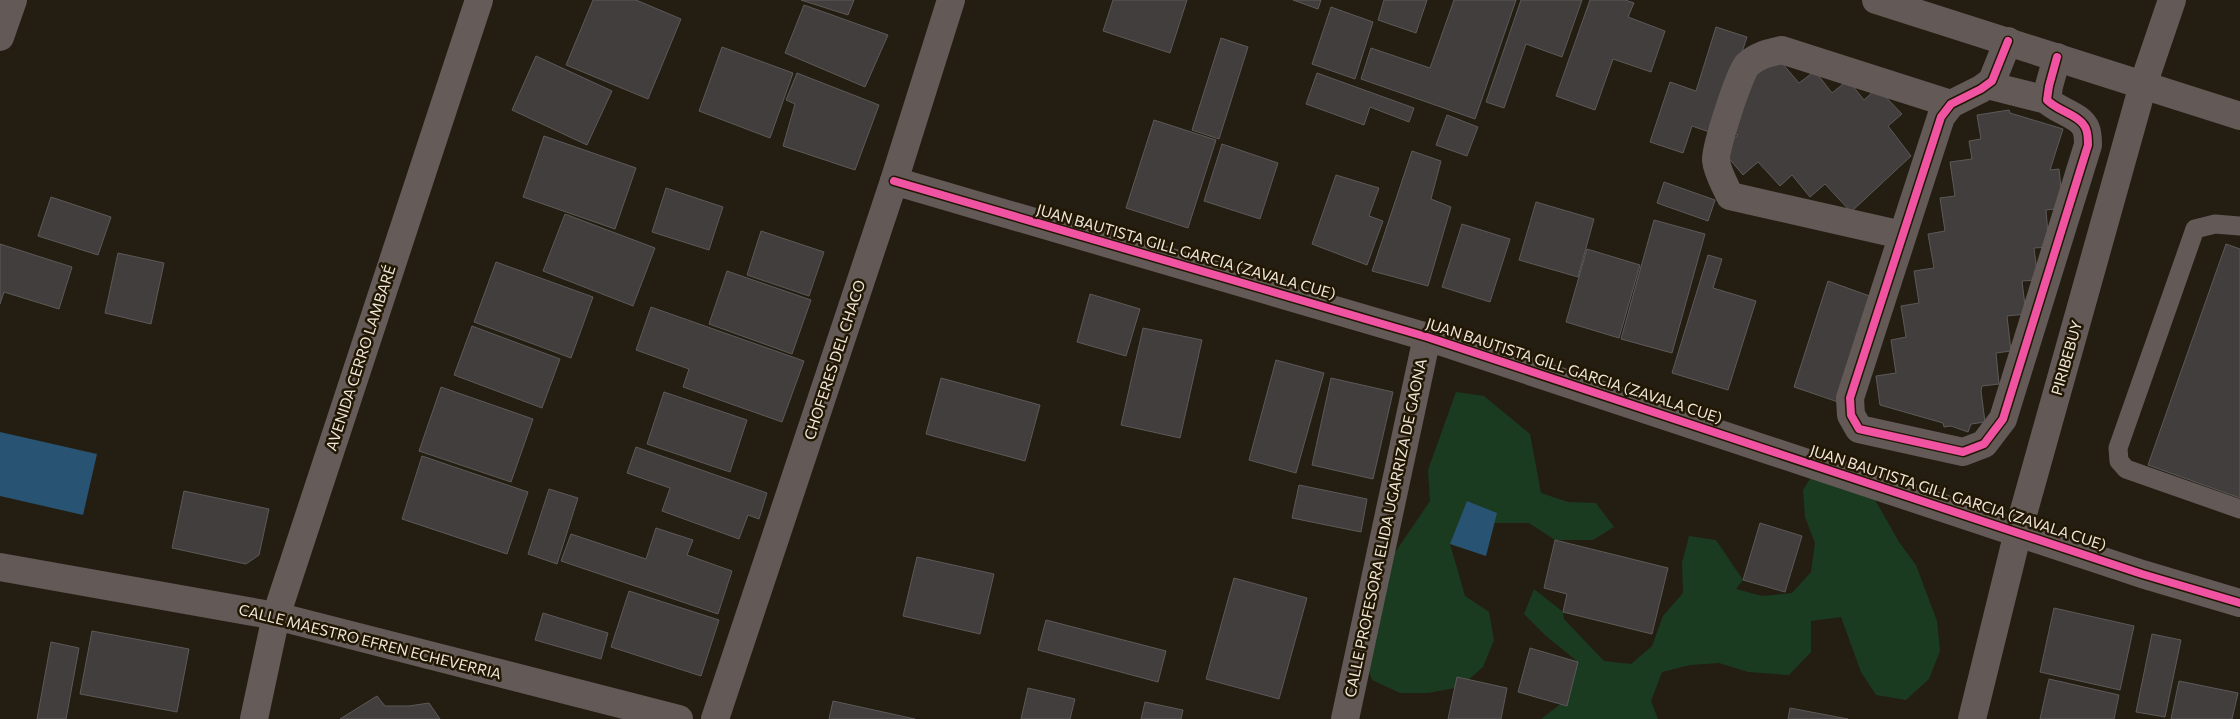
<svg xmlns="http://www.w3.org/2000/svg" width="2240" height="719" viewBox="0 0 2240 719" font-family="Commissioner,sans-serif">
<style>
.green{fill:#1a3b20}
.water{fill:#295372}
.building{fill:#413e3d;stroke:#5c5959}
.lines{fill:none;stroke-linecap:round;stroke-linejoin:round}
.lane{stroke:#635a58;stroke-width:19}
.street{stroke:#635a58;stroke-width:28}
.secondary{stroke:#655b58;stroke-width:28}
.cycleway-casing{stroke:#221703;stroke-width:11}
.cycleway{stroke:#f153a3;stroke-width:8}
.labels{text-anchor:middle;stroke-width:5;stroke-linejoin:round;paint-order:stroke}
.street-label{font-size:15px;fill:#efe7da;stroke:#221703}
</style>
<rect width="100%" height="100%" fill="#241e12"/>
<!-- green -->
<g class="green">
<path d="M1456,392L1484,396L1530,434L1541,493L1568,502L1596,503L1614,527L1593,540H1555L1529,523H1471L1450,544L1465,596L1489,612L1494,640L1483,667L1460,687L1428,693H1400L1372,680L1363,652L1375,572L1396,551L1430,501L1428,470Z"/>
<path d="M1818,466L1870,491L1899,542L1916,565L1937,621L1940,651L1929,679L1906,700L1876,695L1861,672L1841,617L1811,621V652L1789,675L1748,672L1719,663L1690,665L1662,672L1651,701L1658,719H1541L1562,703L1578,662L1545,635L1524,614L1534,589L1563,612L1564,619L1604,661L1631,664L1652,646L1663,616L1683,593L1682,563L1689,536L1716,540L1743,580L1736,589L1762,596L1792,593L1811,572L1815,543L1805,517L1803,490Z"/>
</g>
<!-- water -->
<g class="water">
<path d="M0,432L97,454L83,515L0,496Z"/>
<path d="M1467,501L1497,513L1486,556L1450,544Z"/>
</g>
<!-- building -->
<g class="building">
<path d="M593,0H636L681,19L648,99L566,65Z"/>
<path d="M801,0H854L848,15Z"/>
<path d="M1113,0H1187L1170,53L1103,31Z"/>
<path d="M1293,0H1321L1318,9Z"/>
<path d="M1384,0H1427L1416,33L1378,20Z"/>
<path d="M1454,0H1516L1475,119L1361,79L1371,48L1430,68Z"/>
<path d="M1521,0H1582L1562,57L1526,44L1504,108L1486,102Z"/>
<path d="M1590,0H1625L1634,3L1628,17L1665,31L1651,72L1613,59L1595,110L1556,96Z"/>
<path d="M804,5L888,35L865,87L785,53Z"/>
<path d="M1331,7L1373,22L1355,79L1312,64Z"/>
<path d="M1716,27L1747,37L1715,134L1692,126L1683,153L1650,142L1670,82L1696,91Z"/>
<path d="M1221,38L1248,47L1219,139L1192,130Z"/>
<path d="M722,47L793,73L770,138L699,111Z"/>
<path d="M536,56L612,91L587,145L512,110Z"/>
<path d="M1776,56L1799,83L1815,71L1832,93L1848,80L1864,100L1877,88L1902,114L1888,126L1911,156L1851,212L1825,184L1810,197L1792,175L1780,186L1758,162L1743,175L1721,149L1738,135L1728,131L1746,82Z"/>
<path d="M797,73L879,105L855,170L783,146L795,104L786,100Z"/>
<path d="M1317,73L1414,108L1409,122L1370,107L1364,125L1306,104Z"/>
<path d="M2009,110L2010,113L2063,129L2050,170L2059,169L2063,208L2046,210L2049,247L2034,248L2038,280L2022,281L2026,314L2007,316L2011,351L1996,353L1999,384L1982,386L1981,391L1985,422L1971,424L1968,432L1951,426L1944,427L1943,423L1880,405L1876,376L1896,373L1891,340L1906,337L1901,306L1919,303L1914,271L1934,268L1928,234L1945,231L1940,198L1955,196L1950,162L1972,159L1969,141L1981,139L1977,115Z"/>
<path d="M1447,115L1478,127L1467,156L1436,145Z"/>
<path d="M1154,120L1216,140L1188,228L1126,208Z"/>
<path d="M544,136L636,168L615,229L523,197Z"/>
<path d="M1222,144L1278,163L1260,219L1204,201Z"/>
<path d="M1412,151L1441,161L1431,199L1451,207L1428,286L1372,271Z"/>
<path d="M1336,175L1379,188L1369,216L1383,221L1367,265L1312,244Z"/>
<path d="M1664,182L1715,200L1708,221L1657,203Z"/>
<path d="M666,188L723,207L709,250L652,232Z"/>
<path d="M51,197L111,217L98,255L38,236Z"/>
<path d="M1536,202L1594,219L1578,277L1519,260Z"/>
<path d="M565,214L655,248L633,306L543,271Z"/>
<path d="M1654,220L1705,234L1672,353L1621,339Z"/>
<path d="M1462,224L1510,239L1490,302L1442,287Z"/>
<path d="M761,231L824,252L809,296L747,275Z"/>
<path d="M0,244L72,267L59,309L4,292L0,304Z"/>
<path d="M2226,244L2240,249V498L2148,465Z"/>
<path d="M1587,249L1640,265L1619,338L1566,322Z"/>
<path d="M118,253L164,263L151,324L105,313Z"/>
<path d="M1708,255L1722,259L1713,288L1756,301L1728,390L1672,373Z"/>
<path d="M496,262L593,297L571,358L474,322Z"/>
<path d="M727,271L811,300L792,354L709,324Z"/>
<path d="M1828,281L1878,299L1844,404L1794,387Z"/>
<path d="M1090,294L1140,309L1126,356L1077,342Z"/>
<path d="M651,307L804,361L782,422L683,387L689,369L636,350Z"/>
<path d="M472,326L560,359L542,408L454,375Z"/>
<path d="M1143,328L1202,340L1180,438L1121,425Z"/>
<path d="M1276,360L1324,373L1296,473L1249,460Z"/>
<path d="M941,378L1040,405L1025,461L926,434Z"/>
<path d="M1331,378L1393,392L1373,479L1312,465Z"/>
<path d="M441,387L533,419L511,482L419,451Z"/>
<path d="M664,392L747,420L730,472L647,444Z"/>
<path d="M636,447L767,493L759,519L748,515L739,539L662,511L670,488L627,473Z"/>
<path d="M422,456L528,492L507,554L402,519Z"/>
<path d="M1299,485L1367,499L1361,532L1292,518Z"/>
<path d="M549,489L578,498L557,564L528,554Z"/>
<path d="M184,491L269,509L259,555L246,564L172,548Z"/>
<path d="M1760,523L1802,536L1785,592L1743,580Z"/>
<path d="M656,528L693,540L687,555L732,571L718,614L561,561L571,534L646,559Z"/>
<path d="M1555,540L1668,568L1652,634L1563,612L1567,594L1544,588Z"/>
<path d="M917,557L994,574L980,634L903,616Z"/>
<path d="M1234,578L1307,598L1279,699L1206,679Z"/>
<path d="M629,591L719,620L701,676L611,647Z"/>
<path d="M2054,608L2134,626L2120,690L2040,672Z"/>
<path d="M543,613L608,633L601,659L535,640Z"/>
<path d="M1046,620L1166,651L1158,682L1038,650Z"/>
<path d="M92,631L189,649L177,712L80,694Z"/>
<path d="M2152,634L2181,640L2165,717L2136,712Z"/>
<path d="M51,642L79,648L66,719H37Z"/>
<path d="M1530,648L1578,662L1567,706L1518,692Z"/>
<path d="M1457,677L1507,688L1501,719H1448Z"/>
<path d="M2049,679L2119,695L2114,719H2040Z"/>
<path d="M2179,681L2238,693L2232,719H2171Z"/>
<path d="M1028,688L1075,699L1070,719H1021Z"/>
<path d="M377,696L385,706H409L429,703L440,719H340Z"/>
<path d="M833,701L915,719H829Z"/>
<path d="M1145,702L1183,710L1181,719H1141Z"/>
<path d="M1790,708L1848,719H1788Z"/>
</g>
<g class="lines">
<!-- lane -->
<path class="lane" d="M2240,226L2215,224L2195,229L2118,448L2119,461L2126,469L2240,509"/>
<!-- street -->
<g class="street">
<path d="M1876,0L2240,116"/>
<path d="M0,37L13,0"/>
<path d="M2008,41L1992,81L1981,89L1951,104L1941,117L1850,398L1851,415L1859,429L1963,452L1984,444L2003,419L2088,145C2088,140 2088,134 2086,129C2081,115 2057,111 2047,100L2049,86L2057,57"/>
<path d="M1987,85L2047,100"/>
<path d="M894,181L1427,337L2142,574L2240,603"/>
<path d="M1902,235L1730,196C1725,185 1717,172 1716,160C1715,148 1740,72 1747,65C1757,55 1769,53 1782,50L1951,104"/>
<path d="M0,567L276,616L679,719"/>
<path d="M715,719L894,181L951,0"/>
<path d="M1345,719L1427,337"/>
<path d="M1972,719L2018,532L2143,85L2172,0"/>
</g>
<!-- secondary -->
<path class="secondary" d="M254,719L276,616L479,0"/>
<defs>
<g id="cycleway">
<path d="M2008,41L1992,81L1981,89L1951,104L1941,117L1850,398L1851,415L1859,429L1963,452L1984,444L2003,419L2088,145C2088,140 2088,134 2086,129C2081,115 2057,111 2047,100L2049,86L2057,57"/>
<path d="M894,181L1427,337L2142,574L2240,603"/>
</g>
</defs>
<!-- cycleway casing -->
<use href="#cycleway" class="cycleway-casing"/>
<!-- cycleway -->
<use href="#cycleway" class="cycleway"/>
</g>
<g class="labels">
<!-- street labels -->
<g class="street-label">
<text transform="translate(1186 252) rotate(16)" y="5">JUAN BAUTISTA GILL GARCIA (ZAVALA CUE)</text>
<text transform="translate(361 358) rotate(-72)" y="5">AVENIDA CERRO LAMBARÉ</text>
<text transform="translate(2067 358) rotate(-74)" y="5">PIRIBEBUY</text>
<text transform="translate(835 360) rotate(-72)" y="5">CHOFERES DEL CHACO</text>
<text transform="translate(1574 371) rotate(18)" y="5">JUAN BAUTISTA GILL GARCIA (ZAVALA CUE)</text>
<text transform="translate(1958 498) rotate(18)" y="5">JUAN BAUTISTA GILL GARCIA (ZAVALA CUE)</text>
<text transform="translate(1386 528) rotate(-78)" y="5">CALLE PROFESORA ELIDA UGARRIZA DE GAONA</text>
<text transform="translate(370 642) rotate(14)" y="5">CALLE MAESTRO EFREN ECHEVERRIA</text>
</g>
</g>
</svg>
